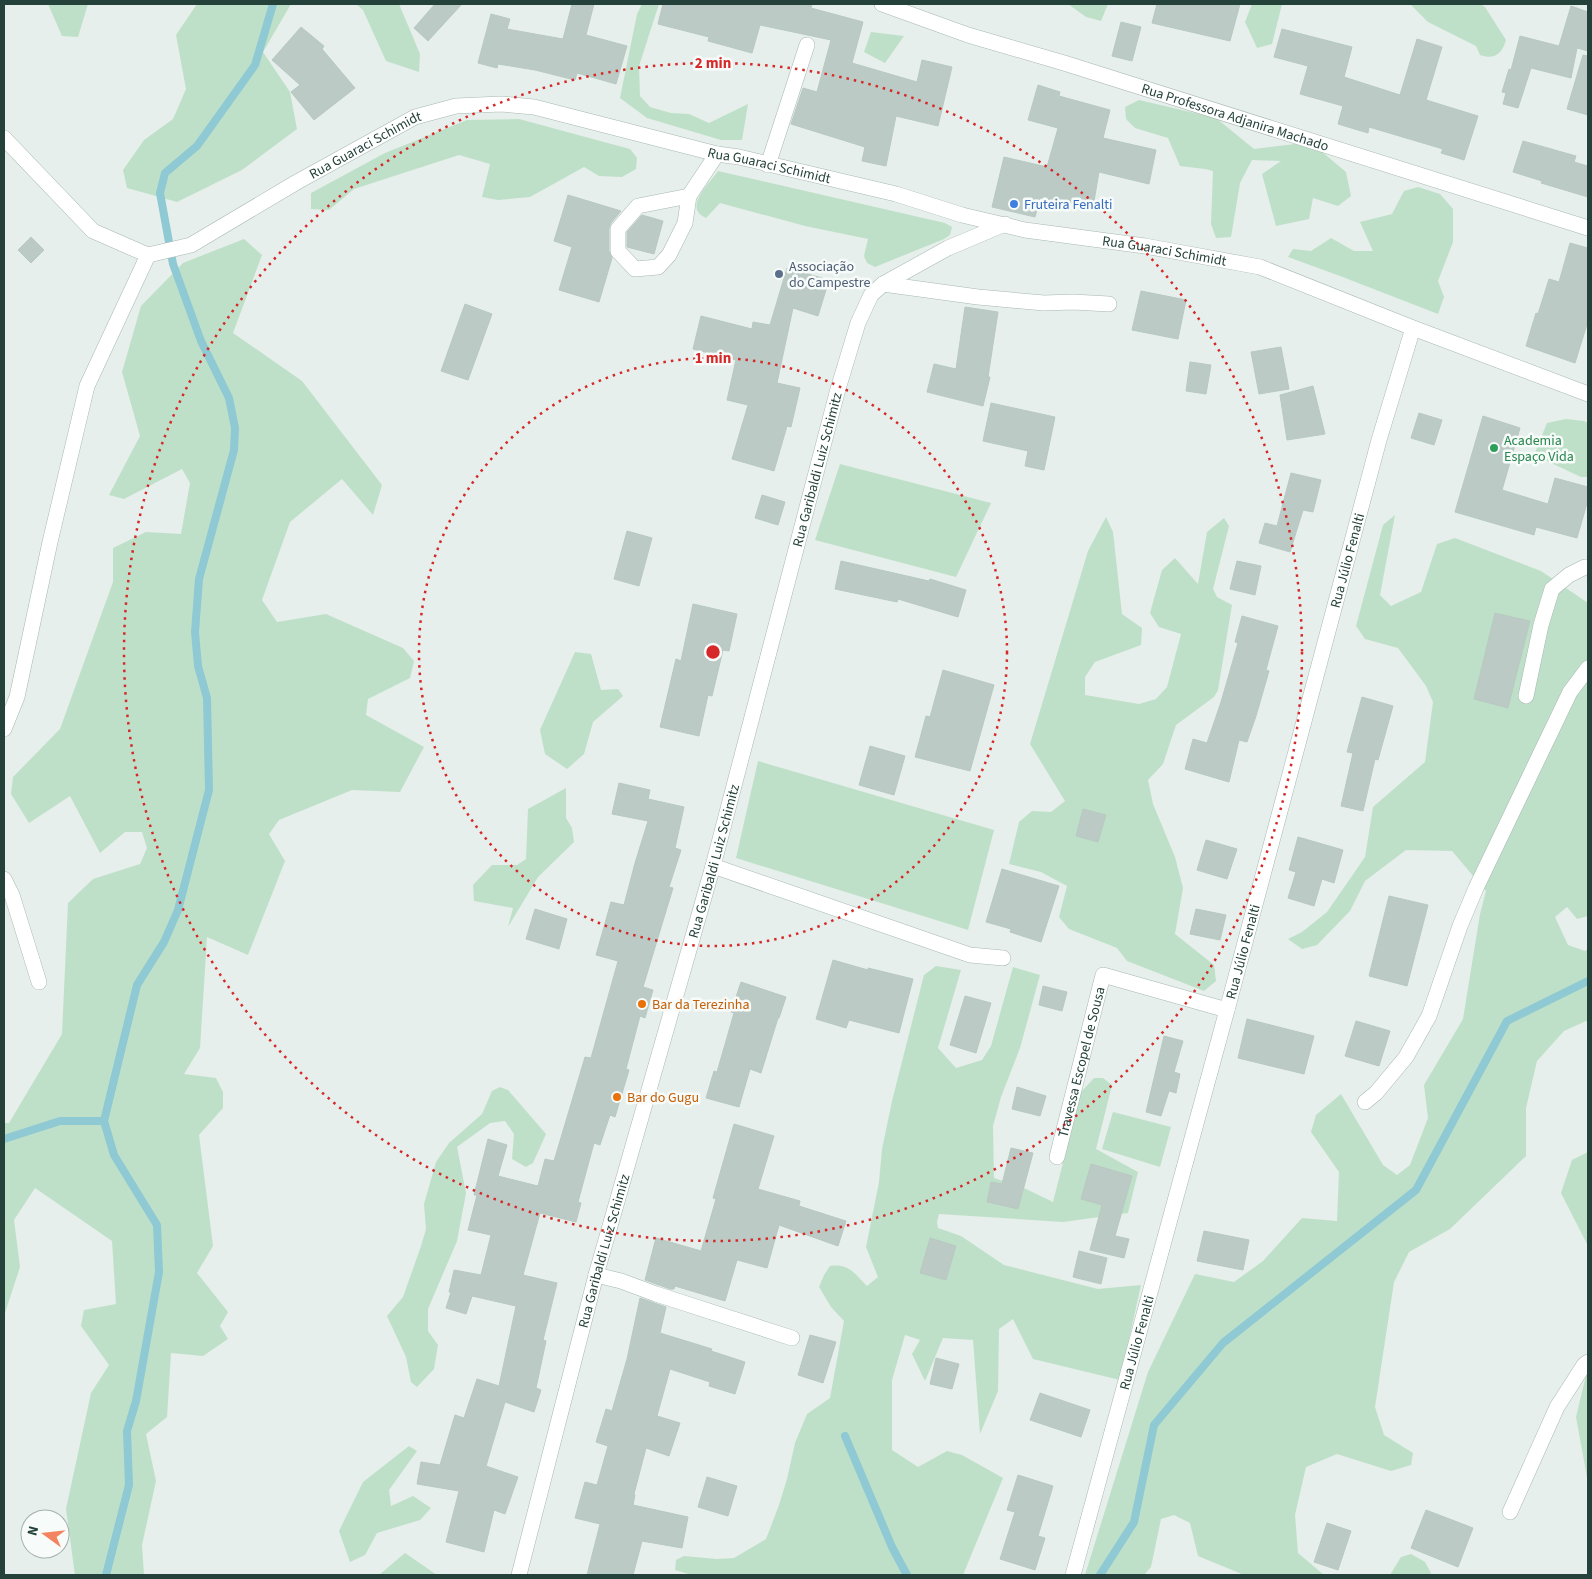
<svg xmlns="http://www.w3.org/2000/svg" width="1592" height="1579" viewBox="0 0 1592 1579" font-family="'Source Sans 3',sans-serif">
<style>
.green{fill:#bfe0c8}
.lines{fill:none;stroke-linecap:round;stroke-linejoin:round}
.stream{stroke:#8ec9d4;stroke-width:8}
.building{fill:#bbcac4;stroke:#b8c9c2}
.service-casing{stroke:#a8b8b2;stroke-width:16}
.minor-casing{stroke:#a8b8b2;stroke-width:16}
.service{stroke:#fff;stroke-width:15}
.minor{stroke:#fff;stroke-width:15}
.ring{fill:none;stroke:#d62828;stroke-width:2.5;stroke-dasharray:2.5 5}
.shop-dot{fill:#3f7fe0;stroke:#f7fbf9;stroke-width:2}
.service-dot{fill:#5c6f8a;stroke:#f7fbf9;stroke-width:2}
.leisure-dot{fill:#2e9e5b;stroke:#f7fbf9;stroke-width:2}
.food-dot{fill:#e8710a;stroke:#f7fbf9;stroke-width:2}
.labels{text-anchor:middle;stroke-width:5;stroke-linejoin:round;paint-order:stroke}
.street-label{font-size:14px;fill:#24423a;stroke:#f7fbf9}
.shop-label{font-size:14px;fill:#366cbe;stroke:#f7fbf9;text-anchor:start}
.service-label{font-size:14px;fill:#4e5e75;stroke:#f7fbf9;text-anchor:start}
.leisure-label{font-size:14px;fill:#27864d;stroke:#f7fbf9;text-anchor:start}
.food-label{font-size:14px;fill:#c56008;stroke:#f7fbf9;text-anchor:start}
.centre{fill:#d62828;stroke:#f7fbf9;stroke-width:2.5}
.ring-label{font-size:15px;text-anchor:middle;font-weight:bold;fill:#d62828;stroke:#f7fbf9;stroke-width:5;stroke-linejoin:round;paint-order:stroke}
</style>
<rect width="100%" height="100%" fill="#e6efeb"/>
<!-- green -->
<g class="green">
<path d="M48,4H88L78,37L62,36Z"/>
<path d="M197,4H291L263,52L290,92L297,129L242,170L177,202L127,188L123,170L144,140L173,119L186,89L176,35Z"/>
<path d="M356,4H399L420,54L419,72L386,61L363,10Z"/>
<path d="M642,4H659L639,66L640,96L650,107L671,113L689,114L709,123L748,104L742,140H721L647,118L620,98L637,14Z"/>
<path d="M1068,4H1108L1101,21L1086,17Z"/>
<path d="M1252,4H1282L1272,44L1257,48L1245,22Z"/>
<path d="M1410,4H1480L1485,7L1506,40C1502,54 1494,60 1480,55L1476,46L1428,22Z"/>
<path d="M871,32L904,36L885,63L864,52Z"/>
<path d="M1139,100L1216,118L1254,149L1295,144L1321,151L1346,172L1351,196L1338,206L1313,198L1309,219L1276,226L1262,174L1281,161L1252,160L1240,183L1231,237L1216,238L1211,224L1213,171L1205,169L1180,166L1168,138L1135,128L1126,119L1125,107Z"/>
<path d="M519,119L630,149L637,158L636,169L622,177L599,176L584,167L530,197L498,200L482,197L490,164L459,155L354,189L329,210L311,209V193L385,153L467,120Z"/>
<path d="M718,171L945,223L952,227L950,235L944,239L875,267L867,263L864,256L868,239L805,226L720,203L706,218C682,208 710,183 718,171Z"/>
<path d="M1418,187L1440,194L1453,209V242L1438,281L1444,297L1438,314L1340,276L1288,257L1293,249L1311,251L1331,238L1354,251H1373L1360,222L1392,214L1404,191Z"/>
<path d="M244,239L262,255L233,333L302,381L382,485L373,515L342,479L290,522L262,600L277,622L326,614L403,648L414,661L410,678L368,699L366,715L424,747L400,792L352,790L279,820L269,834L285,861L248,955L207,937L200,1048L184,1074L216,1078L223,1092V1108L199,1135L213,1246L197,1273L228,1312L220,1326L228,1339L203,1356L171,1353L167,1417L146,1434L156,1481L142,1545L144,1575H75L66,1509L91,1393L109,1365L81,1326L84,1310L116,1304L112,1241L35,1188L14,1220L20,1267L4,1316V1123H9L62,1034L68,903L93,879L140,864L147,848L142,832H125L100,853L70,796L29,823L11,794L13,777L60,729L113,582V548L146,532L181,534L190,483L182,469L124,499L109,495L140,436L122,372L141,306L183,263Z"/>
<path d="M1566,419L1584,421L1588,423V477H1581L1534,455L1547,423Z"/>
<path d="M840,464L991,503L956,577L815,540Z"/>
<path d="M1395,515L1380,595L1391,606L1421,592L1437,544L1455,538L1541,571L1588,603V916L1577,919L1567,907L1555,917L1568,945L1585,951L1588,949V1022L1586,1021L1564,1031L1537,1061L1526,1108V1156L1450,1229L1409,1252L1394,1282L1375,1407L1384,1435L1413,1453L1411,1465L1391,1471L1337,1454L1306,1467L1295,1515L1298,1553L1324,1575H1244L1198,1556L1190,1523L1174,1515L1161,1519L1151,1567L1144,1575H1085L1148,1372L1195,1274L1234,1282L1263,1261L1302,1218L1337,1221L1339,1172L1311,1132L1316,1115L1341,1094L1383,1165L1397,1175L1410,1165L1428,1118L1424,1085L1463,1019L1480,914L1486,891L1452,851L1406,850L1365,881L1350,911L1317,945L1302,949L1288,939L1302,932L1327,912L1365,857L1373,807L1425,762L1433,702L1426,686L1398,648L1365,639L1356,626L1383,525Z"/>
<path d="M1106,517L1113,532L1122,614L1142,628L1141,645L1095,662L1085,677V695L1139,704L1156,699L1167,687L1181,634L1159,627L1150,613L1162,570L1175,558L1198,584L1207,532L1224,518L1229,526L1213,589L1217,597L1232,605L1218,690L1214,697L1176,725L1163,764L1148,780L1153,804L1175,857L1183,888L1175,934L1214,965L1216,981L1204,991L1127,961L1117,948L1069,929L1059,917L1067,886L1041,872L1009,864L1019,822L1032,811L1051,812L1065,801L1030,744L1088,551Z"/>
<path d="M575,652L591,654L601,690L618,689L623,696L593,722L584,754L567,769L545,754L540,730Z"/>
<path d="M758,761L994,830L968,930L736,858Z"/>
<path d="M566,788V818L572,828L574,842L538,877L508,927L513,908L474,901L473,885L492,865H517L526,859L528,809Z"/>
<path d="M936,966L961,970L938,1048L956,1068L982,1060L991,1046L1013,967L1040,975L1020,1048L1001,1097L993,1126L994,1178L1022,1187L1053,1202L1081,1092L1094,1078H1103L1112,1085L1096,1149L1138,1172L1128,1213L1063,1222L939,1214L937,1222L938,1228L961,1236L1004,1265L1098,1289L1141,1285L1120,1380L1033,1359L1013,1319L999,1329L998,1391L980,1434L973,1340L943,1338L925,1381L912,1354L920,1340L905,1335L892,1380V1450L918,1467L947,1451L962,1455L1003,1478L963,1575H692L675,1570L676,1560L684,1556L717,1559L734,1558L766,1539L779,1505L787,1479L795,1443L807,1414L830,1398L844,1321L831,1307L819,1287L824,1275L830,1266C849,1263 855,1274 867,1286L878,1277L866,1247L879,1182L882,1149L892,1101L924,975Z"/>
<path d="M500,1087L508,1090L546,1134L533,1163L526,1167L512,1159L514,1134L505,1121L490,1123L457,1147L466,1193L457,1241L428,1309V1331L438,1345L434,1369L417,1387L411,1382L406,1357L387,1316L403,1297L421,1246L426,1229L424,1204L436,1162L449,1143L482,1114L492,1091Z"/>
<path d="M1113,1112L1171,1127L1160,1167L1102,1149Z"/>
<path d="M1588,1152V1242L1587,1244L1561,1193L1572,1160Z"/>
<path d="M1588,1367V1483L1576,1417Z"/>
<path d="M409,1446L417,1451L389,1490L391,1506L413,1496L431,1508L420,1520L377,1533L365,1555L350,1562L339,1531L363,1482Z"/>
<path d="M405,1553L437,1575H379Z"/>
<path d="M1411,1554L1425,1562L1431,1573L1429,1575H1390L1401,1557Z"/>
</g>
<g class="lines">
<!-- stream -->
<g class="stream">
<path d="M4,1139L60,1121H104"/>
<path d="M845,1436L892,1547L907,1575"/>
<path d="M106,1575L129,1485L127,1431L136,1401L159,1272L157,1225L114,1155L104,1121L137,985L164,942L178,910L209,790L207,698L198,666L195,632L199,579L234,450L235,428L229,398L201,341L173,264L160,193L165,173L197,146L255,65L273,4"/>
<path d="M1100,1575L1134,1522L1154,1425L1223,1343L1416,1190L1507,1021L1588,981"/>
</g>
</g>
<!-- building -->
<g class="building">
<path d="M435,4H462L428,41L414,28Z"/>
<path d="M572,4H594L586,35L627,46L616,84L577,73L575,80L535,70L498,64L497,68L478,63L491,14L510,19L507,29L563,39Z"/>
<path d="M663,4H812L811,8L863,22L852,63L917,82L922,60L952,67L938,126L896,116L886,166L862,161L865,147L791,124L803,88L817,92L831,40L760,25L752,53L708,41L709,37L658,24Z"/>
<path d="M1157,4H1240L1230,41L1152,23Z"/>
<path d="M1571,6L1588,12V51L1577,48L1571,78L1531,68L1518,108L1503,104L1506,93L1502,92L1509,69L1511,70L1520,36L1559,46Z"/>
<path d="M1121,22L1141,27L1132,61L1112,56Z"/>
<path d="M301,27L324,46L322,49L355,88L314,120L291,92L300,85L272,60Z"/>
<path d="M1282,29L1352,47L1344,77L1400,95L1417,39L1442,47L1426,100L1478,116L1464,160L1441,153L1443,149L1369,127L1368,133L1338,124L1343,106L1300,94L1308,66L1274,57Z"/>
<path d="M1583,55L1588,56V115L1567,109Z"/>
<path d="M1038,85L1060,92L1059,96L1110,110L1103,138L1156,150L1149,184L1099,172L1093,207L1040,198L1035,217L992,207L1004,157L1047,167L1058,128L1028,120Z"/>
<path d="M1523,141L1576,156L1574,162L1588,166V197L1541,183L1542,181L1513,172Z"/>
<path d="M568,195L621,211L611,223L609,228V251L612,258L599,302L559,290L572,247L554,241Z"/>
<path d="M642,215L663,221L654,254L627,247V232Z"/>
<path d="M31,237L44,250L31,263L18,250Z"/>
<path d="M1570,243L1588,248V321L1575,363L1526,346L1536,313L1538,314L1549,279L1559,282Z"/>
<path d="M787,268L829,280L818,316L793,308L777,383L800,388L791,427L787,426L774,471L732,459L748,405L727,400L736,360L693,349L701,316L752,329L753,322L770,325Z"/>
<path d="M1141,291L1186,300L1178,339L1132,330Z"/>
<path d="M465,304L492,314L468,380L441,371Z"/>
<path d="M965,307L998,312L988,377H990L983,406L927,392L934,364L956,369Z"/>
<path d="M1281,347L1289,389L1259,394L1251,352Z"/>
<path d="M1190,362L1211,365L1206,394L1186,391Z"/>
<path d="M1313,386L1325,434L1287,440L1280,395Z"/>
<path d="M991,403L1055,417L1044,470L1025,466L1028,451L983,441Z"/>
<path d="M1419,413L1442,420L1434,445L1411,438Z"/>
<path d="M1483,416L1520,428L1502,490L1548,504L1555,478L1588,487V500L1577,538L1536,527L1534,535L1455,512Z"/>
<path d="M1291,473L1321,480L1313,512L1303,510L1290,552L1259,543L1265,523L1277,526Z"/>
<path d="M762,495L785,502L778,525L755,518Z"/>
<path d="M627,531L652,538L639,586L614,579Z"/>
<path d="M841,561L929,581L930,579L966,590L958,617L898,599L897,602L835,589Z"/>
<path d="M1237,561L1261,566L1255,595L1230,589Z"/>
<path d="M693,604L737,614L729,651L723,650L712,696L708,695L699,736L660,727L676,659L681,661Z"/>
<path d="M1495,613L1530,621L1508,708L1474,699Z"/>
<path d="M1242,616L1278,626L1266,670L1269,671L1256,716L1247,742L1239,740L1229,782L1185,769L1193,739L1207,743L1221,702L1238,643L1235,642Z"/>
<path d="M943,670L994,685L970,771L915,757L926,716L930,717Z"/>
<path d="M1362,697L1393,706L1378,760L1375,759L1363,811L1341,806L1353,753L1347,752Z"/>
<path d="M870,746L905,756L894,795L859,785Z"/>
<path d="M619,783L650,790L648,799L684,807L675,848L681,850L669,887L673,888L643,987L653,990L645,1018L640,1016L626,1069L629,1070L615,1117L610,1115L600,1145L594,1143L578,1202L581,1203L576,1222L540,1213L523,1275L557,1283L543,1340L546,1341L536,1388L541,1390L534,1412L505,1402L486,1466L518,1477L505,1514L494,1510L484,1552L446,1542L459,1491L417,1484L421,1462L440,1465L455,1415L464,1418L477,1379L499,1386L516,1306L472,1296L466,1314L446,1308L451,1292H449L454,1270L481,1275L491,1235L468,1230L477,1195H474L488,1139L507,1145L498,1176L538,1186L545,1159L554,1161L585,1057L591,1058L618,961L596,955L611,902L624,905L635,863L648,821L612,814Z"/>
<path d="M1083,809L1106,815L1098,842L1076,836Z"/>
<path d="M1298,837L1343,850L1334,883L1322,879L1314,906L1288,898L1296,872L1289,870Z"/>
<path d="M1206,840L1237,849L1227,879L1197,870Z"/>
<path d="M1002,869L1059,886L1041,942L1010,932L1011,929L986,922Z"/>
<path d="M1389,896L1428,905L1407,986L1369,976Z"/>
<path d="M535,909L567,919L559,949L526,939Z"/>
<path d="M1196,909L1226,915L1220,940L1190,934Z"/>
<path d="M833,960L868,970V968L913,979L899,1033L849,1020L846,1028L816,1019Z"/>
<path d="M741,982L786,997L779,1018H778L761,1073L750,1069L739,1107L706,1098L714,1071L717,1072L734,1013L731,1012Z"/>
<path d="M1043,986L1067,992L1062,1011L1039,1005Z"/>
<path d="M965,996L991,1003L976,1053L950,1045Z"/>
<path d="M1247,1019L1314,1036L1304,1074L1238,1058Z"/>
<path d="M1356,1021L1390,1031L1379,1066L1345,1056Z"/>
<path d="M1164,1036L1183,1041L1174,1072L1180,1074L1176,1093L1169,1091L1161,1116L1146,1112Z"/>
<path d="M1017,1087L1046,1096L1040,1116L1012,1109Z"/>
<path d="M734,1124L774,1136L758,1189L800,1201L799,1206L846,1221L838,1246L779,1225L767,1268L737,1260L725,1301L675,1286L674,1289H670L645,1280L656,1238L701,1251L716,1199L713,1198Z"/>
<path d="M1011,1148L1033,1153L1018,1209L987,1202L991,1182L1002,1184Z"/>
<path d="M1091,1164L1132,1176L1115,1236L1129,1239L1124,1258L1090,1250L1102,1205L1081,1199Z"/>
<path d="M1204,1231L1249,1240L1243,1270L1197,1261Z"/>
<path d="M930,1238L956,1246L946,1280L920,1273Z"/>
<path d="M1079,1251L1107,1258L1101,1284L1073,1277Z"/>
<path d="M640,1298L666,1307L660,1333L712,1349L711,1351L745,1362L735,1394L709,1386L710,1382L670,1369L657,1416L680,1423L669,1456L646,1448L634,1494L635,1495L633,1505L688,1517L682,1548L642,1541L633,1575H587L600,1524L575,1518L585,1482L597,1485L608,1446L596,1442L606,1409L612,1411L627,1359Z"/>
<path d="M810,1335L836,1342L823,1383L798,1375Z"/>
<path d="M936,1358L959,1364L952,1389L930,1384Z"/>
<path d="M1040,1393L1090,1410L1081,1437L1030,1420Z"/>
<path d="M1018,1475L1053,1486L1038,1536L1045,1538L1035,1570L1000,1559L1015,1512L1007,1510Z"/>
<path d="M707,1477L737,1486L728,1516L698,1507Z"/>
<path d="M1426,1510L1473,1528L1458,1567L1411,1548Z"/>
<path d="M1327,1523L1351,1531L1338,1570L1314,1562Z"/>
</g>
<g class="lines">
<defs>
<g id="service">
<path d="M768,165L807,45"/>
<path d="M689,196L638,206L618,229V251L635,269L658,267L669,255L685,223L689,196L717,154"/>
<path d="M883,284L978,297L1044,303L1073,302L1109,304"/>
<path d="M1526,696L1541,625L1552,589L1569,575L1585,567H1588"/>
<path d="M4,729L17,697L50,542L87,386L148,255"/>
<path d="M4,879L12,895L39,982"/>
<path d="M1365,1102L1376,1093L1406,1057L1429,1016L1460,926L1476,888L1570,692L1588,668"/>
<path d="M596,1275L621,1281L656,1294L792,1338"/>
<path d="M1510,1512L1557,1407L1584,1365L1588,1362"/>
</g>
<g id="minor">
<path id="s1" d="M882,4L968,35L1064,63L1588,228"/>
<path id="s2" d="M4,138L93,231L148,255L191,245L297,182L415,117L456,106L501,104L534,107L717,154L739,157L896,194L962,215L1025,230L1145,246L1260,267L1413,328L1588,394"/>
<path d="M713,866L970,955L1003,958"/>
<path id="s3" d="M1057,1157L1103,975L1227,1010"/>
<path id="s4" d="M519,1575L596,1275L713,866L838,389L858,323L871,295L883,284L948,248L1005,224"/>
<path id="s5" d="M1073,1575L1227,1010L1379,440L1413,328"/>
</g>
</defs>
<!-- service casing -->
<use href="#service" class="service-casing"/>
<!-- minor casing -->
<use href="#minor" class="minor-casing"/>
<!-- service -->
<use href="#service" class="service"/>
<!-- minor -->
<use href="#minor" class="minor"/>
</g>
<!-- distance rings -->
<g class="ring">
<circle cx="713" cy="652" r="294"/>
<circle cx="713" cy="652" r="589"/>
</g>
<!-- markers -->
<circle class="shop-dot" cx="1014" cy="204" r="5"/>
<circle class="service-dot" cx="779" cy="274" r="5"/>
<circle class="leisure-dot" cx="1494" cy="448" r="5"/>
<g class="food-dot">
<circle cx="642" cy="1004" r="5"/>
<circle cx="617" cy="1097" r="5"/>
</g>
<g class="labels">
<!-- street labels -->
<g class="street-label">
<text dy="5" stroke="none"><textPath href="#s1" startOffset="371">Rua Professora Adjanira Machado</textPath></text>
<text dy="5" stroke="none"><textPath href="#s2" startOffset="434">Rua Guaraci Schimidt</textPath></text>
<text dy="5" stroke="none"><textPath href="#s2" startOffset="854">Rua Guaraci Schimidt</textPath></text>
<text dy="5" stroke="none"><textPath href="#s2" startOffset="1259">Rua Guaraci Schimidt</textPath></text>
<text dy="5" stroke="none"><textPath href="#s4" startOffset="1145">Rua Garibaldi Luiz Schimitz</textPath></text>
<text dy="5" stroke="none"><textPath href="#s5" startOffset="1051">Rua Júlio Fenalti</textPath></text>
<text dy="5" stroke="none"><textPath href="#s4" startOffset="740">Rua Garibaldi Luiz Schimitz</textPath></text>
<text dy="5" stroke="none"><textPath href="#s5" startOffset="646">Rua Júlio Fenalti</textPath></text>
<text dy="5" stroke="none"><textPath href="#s3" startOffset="98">Travessa Escopel de Sousa</textPath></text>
<text dy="5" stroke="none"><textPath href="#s4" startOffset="335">Rua Garibaldi Luiz Schimitz</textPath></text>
<text dy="5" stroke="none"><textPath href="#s5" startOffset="241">Rua Júlio Fenalti</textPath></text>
</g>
<!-- shop labels -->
<g class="shop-label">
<text x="1024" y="209">Fruteira Fenalti</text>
</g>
<!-- service labels -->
<g class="service-label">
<text x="789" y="271">Associação<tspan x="789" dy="16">do Campestre</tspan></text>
</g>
<!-- leisure labels -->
<g class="leisure-label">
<text x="1504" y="445">Academia<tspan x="1504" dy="16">Espaço Vida</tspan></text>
</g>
<!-- food labels -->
<g class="food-label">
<text x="652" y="1009">Bar da Terezinha</text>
<text x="627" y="1102">Bar do Gugu</text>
</g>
</g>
<circle cx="713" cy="652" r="8" class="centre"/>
<g class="ring-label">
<text x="713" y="68">2 min</text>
<text x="713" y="363">1 min</text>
</g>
<!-- border -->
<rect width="1592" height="1579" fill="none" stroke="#24423a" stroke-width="10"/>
<!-- north arrow -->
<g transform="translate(45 1534) rotate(285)"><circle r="24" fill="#f7fbf9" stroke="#a3b1ad"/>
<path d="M0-4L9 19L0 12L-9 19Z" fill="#f4845f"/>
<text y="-8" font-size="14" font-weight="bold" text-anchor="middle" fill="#24423a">N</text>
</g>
</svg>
